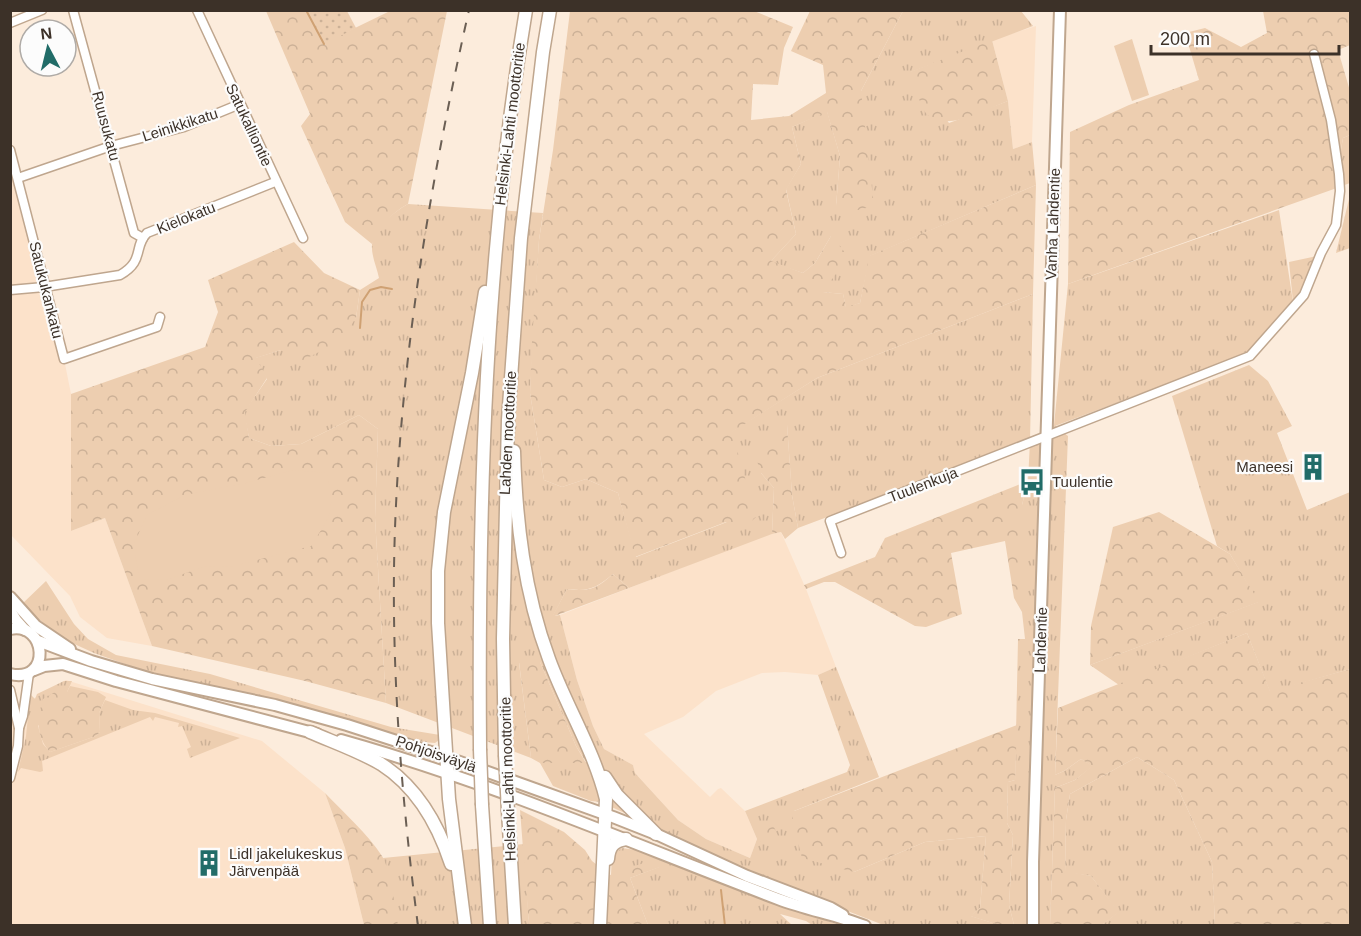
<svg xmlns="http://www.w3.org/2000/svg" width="1361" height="936" viewBox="0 0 1361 936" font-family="Arial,sans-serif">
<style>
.built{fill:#fce2ca}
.grass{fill:url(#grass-tufts)}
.forest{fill:url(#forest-crowns)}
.park{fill:url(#park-dots)}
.pitch{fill:#edceb0}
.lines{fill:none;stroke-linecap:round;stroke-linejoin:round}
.stream{stroke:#cfa173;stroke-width:2}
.minor-casing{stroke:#bfa68e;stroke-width:11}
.major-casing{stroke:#bfa68e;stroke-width:14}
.highway-casing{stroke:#bfa68e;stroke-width:15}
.minor{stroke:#fff;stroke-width:8}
.major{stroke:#fff;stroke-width:10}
.highway{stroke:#fff;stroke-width:12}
.rail{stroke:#6b5f54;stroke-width:2;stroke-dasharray:10 10;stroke-linecap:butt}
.highway-bridge-casing{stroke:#bfa68e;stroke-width:15;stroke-linecap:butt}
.highway-bridge{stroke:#fff;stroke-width:12}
.labels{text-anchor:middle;stroke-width:4.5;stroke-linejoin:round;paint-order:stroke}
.street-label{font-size:15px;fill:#3c3128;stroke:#fcfcfc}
.poi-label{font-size:15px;fill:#3c3128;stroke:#fcfcfc;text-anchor:start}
</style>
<defs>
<pattern id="grass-tufts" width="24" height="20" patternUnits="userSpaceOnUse" patternTransform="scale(1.5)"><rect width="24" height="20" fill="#edceb0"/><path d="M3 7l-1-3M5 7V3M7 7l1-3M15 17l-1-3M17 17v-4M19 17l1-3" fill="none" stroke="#ccb197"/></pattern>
<pattern id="forest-crowns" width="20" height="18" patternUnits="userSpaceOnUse" patternTransform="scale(1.5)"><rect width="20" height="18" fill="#edceb0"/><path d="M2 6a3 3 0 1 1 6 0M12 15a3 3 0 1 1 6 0" fill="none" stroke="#ccb197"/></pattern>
<pattern id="park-dots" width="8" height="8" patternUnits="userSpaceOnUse" patternTransform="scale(1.5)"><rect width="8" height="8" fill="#edceb0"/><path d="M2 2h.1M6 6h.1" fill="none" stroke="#ccb197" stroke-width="1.8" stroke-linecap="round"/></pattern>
</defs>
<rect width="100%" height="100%" fill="#fcecdc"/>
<!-- built -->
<g class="built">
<path d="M1036,26L1032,142L1013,149L1008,101L992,40Z"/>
<path d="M14,179L64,359L71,394V531L105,518L152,646L107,638L80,617L70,596L11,535L10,180Z"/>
<path d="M781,532L806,589L836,667L818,675L785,672L762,673L716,691L683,717L644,734L710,797L718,789L721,788L745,811L757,839L750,858L706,839L678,820L635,773L633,765L604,749L593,726L577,680L560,615L763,536Z"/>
<path d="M66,680L262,741L325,793L345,848L364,925H11L10,705L19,707Z"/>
</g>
<!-- grass -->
<g class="grass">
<path d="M903,11H1021L1033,26L911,72L949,123L1008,101L1013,149L1032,142L1036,185L870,256L860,303L846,308L843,294L822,292L831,236L815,263L803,273L770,262L796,234L786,189L801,164L792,127L827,111L840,156L836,207L861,98V91Z"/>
<path d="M1350,135V183L1334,189L1343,138Z"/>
<path d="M1350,195V248L1336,253Z"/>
<path d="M408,204L543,213L539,240L530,393L544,480L562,487L586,479L618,493L636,557L727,522L731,432L817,378L1033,294L1030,441L1054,425L1068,284L1279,210L1293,302L1246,354L1055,426L1068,436L1055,775L1064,771L1081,759L1093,766L1075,780L1055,788L1050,925H1014L1009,905L1013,835L1007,823L1008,782L1015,780L1018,639H1025L1022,612V505L1028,481L1030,441L798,528L792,495L787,425L761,473L774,488L772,534L629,588L613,574C596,588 589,592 567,589L553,616L560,615L577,680L593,726L604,749L633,765L635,773L678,820L706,839L750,858L757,839L745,811L847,772L850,765L818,675L836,667L879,777L794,811L854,872L925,842L986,836L980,908L971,916L999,925L886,926L809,896L773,879H765L601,802L591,801L553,786L540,763L586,762L576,746L540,662L519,663L531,758L386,703L375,518L378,429L359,415L301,444L271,446L249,438L244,412L267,379L255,358L281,350L356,318L360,290L379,278C377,268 371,255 372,245C373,228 395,211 408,204Z"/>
<path d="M1249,365L1268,381L1292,426L1277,433L1307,510L1350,492V669L1270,692L1247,633L1119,685L1090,665L1258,602L1230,554L1217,546L1172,396Z"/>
<path d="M46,581L74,624L88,639L116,655L210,674L391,727L440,735L439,740L435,743L423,742L291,703L153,674L94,653L59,637L22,604Z"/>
<path d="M64,681H72L67,692L38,726L43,744L50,752L96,736L100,732L99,713L105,700L133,710L155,713L240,738L190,758L187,749L191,747L182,726L178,727L179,723L155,717L153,721L150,717L42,761L43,771L40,772L21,768L18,772L26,736L30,696L31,695L35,699L37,694Z"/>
<path d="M1137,757L1174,780L1212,862L1215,925H1102L1118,912L1091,876L1065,872L1066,820L1070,794Z"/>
<path d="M524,844L529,925H396L383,858Z"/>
<path d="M622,848L636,850L780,906L840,925H812L806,921L780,914L792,925H648L630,878L659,867L611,875L612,854Z"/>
</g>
<!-- forest -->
<g class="forest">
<path d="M266,11H306L324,43L390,11H447L408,204C390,214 380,226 372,244L345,222L301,126L310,114Z"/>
<path d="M570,11H754L793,27L784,48L778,85L753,84L751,120L789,116L826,93L823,65L791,51L810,11H903L861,91L874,206L858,210L836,207L840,156L827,112L792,127L801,164L786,190L796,234L771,261L803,273L815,263L831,236L848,256L823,292L843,294L846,307L860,303L869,256L1036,185L1033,294L817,378L732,432L756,517L741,531L726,522L635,557L618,493L586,479L562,487L544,480L530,393L532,341L539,240L553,150Z"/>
<path d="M1263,11H1350V45L1338,50L1350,91V135L1343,138L1334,189L1068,284L1070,132L1129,105L1199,80L1185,33L1205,28L1241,47L1267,33Z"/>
<path d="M992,40L1008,101C986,109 942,135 925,112C919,103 914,82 910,72Z"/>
<path d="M294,242L324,273L360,290L356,318L339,342L299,362L281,350L256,358L267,378L245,412L249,438L271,446L301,444L359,415L378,429L375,518L386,703L305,681L152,646L105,518L71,531V394L205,347L218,312L208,280Z"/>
<path d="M1317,256L1301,294L1293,302L1289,262Z"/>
<path d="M787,424L792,495L798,528L785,539L781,532L772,534L774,488L761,473L754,452Z"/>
<path d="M1028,481L1022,505V612L1014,598L1005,541L951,553L962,614L926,627L915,626L835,582H824L806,589L804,585L875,557L885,538Z"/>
<path d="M1159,512L1230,554L1259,602L1090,665L1091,626L1113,527Z"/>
<path d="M613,574L629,588L552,617L567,589C589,592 596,589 613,574Z"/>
<path d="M1247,633L1270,691L1350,669V925H1215L1212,862L1174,780L1137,757L1070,794L1066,820L1065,871L1091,876L1119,912L1102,925H1050L1055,788L1075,780L1092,766L1081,759L1064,771L1055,775L1058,708Z"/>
<path d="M519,662H540L576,746L586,763H540L531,758Z"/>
<path d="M70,686L98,692L106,697L99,713L100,732L96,736L50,752C36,736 37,719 43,699L55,692H67Z"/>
<path d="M1017,725L1015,780L1008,782L1007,823L1013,835L1009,905L1014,925H999L970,916L980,908L986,836L925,842L854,872L802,858L792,818L794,811Z"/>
<path d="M325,793C344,813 367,833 382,856C391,871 395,908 398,925H364L345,848Z"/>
<path d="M520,810L564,832L585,850L592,861L610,875L652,860L660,867L630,878L648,925H529Z"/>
<path d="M770,821C777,831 780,839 779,852L757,839L758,826Z"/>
</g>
<!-- park -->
<path class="park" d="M306,11H347L356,28L324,44Z"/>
<!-- pitch -->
<g class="pitch">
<path d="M1132,39L1149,95L1132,101L1114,46Z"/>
<path d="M293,470L327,473C335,513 332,513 311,546L234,566L203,567L166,580L140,579L133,546L147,515L185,495L246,483Z"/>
</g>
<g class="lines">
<!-- stream -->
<g class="stream">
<path d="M306,10L324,44"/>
<path d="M360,328L362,302L370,290L381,287L392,289"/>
<path d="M721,890L725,926"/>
</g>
<defs>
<g id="minor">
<path d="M73,10L134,233L143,238"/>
<path d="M197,10L303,238"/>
<path d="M10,23L42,10"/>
<path d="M10,150L64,359L157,327L160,317"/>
<path d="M18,178L111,146L184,127L240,104"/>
<path d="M10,290L44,287L120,275C145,261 133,247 147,233L275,182"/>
<path d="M841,553L830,521L1250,356L1304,295L1321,253L1336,225L1340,191L1339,174L1331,120L1314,54"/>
<path d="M10,690L19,728"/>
<path d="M10,778L18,746L19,728L23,716L29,673"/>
</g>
<g id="major">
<path d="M10,597L36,626L70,649"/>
<path d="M10,610L16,620L25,630"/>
<path d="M10,629C47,621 52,684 10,674"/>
<path d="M38,641L91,661L152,679L275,705L347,725L446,757L613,817L656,834L747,876L831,908L843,915"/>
<path d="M34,670L44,666L63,664L116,681L317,734"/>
<path d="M341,740C491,782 633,844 778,899C807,910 837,915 865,926"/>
<path d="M1033,926V862L1060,10"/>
</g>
<g id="highway">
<path d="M514,451C516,521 524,592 549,659C566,706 594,750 606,799L600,926"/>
<path d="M310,732C333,742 359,751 381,764C417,787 438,824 451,864"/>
<path d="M480,749C478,502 485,254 526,10"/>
<path d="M505,755L503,639L508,420L521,238L543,52L550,10"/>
<path d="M605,777L617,795L656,834"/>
<path d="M482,805L490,926"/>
<path d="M508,811L515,926"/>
<path d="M608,859C609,846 614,841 626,839"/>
<path d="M465,926L449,799L438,623V571L444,512L472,373L485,292"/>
</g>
</defs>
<!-- minor casing -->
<use href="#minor" class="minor-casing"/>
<!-- major casing -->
<use href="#major" class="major-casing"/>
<!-- highway casing -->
<use href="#highway" class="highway-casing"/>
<!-- minor -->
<use href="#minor" class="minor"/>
<!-- major -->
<use href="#major" class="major"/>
<!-- highway -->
<use href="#highway" class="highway"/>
<!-- rail -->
<path class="rail" d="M418,926C400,787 389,645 396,505C404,338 432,174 469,10"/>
<defs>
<g id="highway-bridge">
<path d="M480,749L482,805"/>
<path d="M505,755L508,811"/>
</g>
</defs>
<!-- highway-bridge casing -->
<use href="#highway-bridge" class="highway-bridge-casing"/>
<!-- highway-bridge -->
<use href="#highway-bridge" class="highway-bridge"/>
</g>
<!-- icons -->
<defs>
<symbol id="building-bare" viewBox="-9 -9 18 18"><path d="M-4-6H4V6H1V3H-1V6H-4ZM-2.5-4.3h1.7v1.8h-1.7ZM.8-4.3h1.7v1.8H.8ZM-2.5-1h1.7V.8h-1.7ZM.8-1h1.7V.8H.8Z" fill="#216c68" stroke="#fcfcfc" stroke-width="2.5" paint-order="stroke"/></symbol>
<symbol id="bus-bare" viewBox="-9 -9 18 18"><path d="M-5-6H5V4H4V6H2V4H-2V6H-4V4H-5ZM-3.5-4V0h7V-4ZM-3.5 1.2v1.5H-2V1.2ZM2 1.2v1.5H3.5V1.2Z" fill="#216c68" stroke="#fcfcfc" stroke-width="2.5" paint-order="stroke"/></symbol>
</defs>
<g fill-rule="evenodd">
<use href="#building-bare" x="1294" y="448" width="38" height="38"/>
<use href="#bus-bare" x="1013" y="463" width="38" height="38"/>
<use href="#building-bare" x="190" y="844" width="38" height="38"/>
</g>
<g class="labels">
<!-- street labels -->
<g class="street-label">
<text transform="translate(510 124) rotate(-83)" y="5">Helsinki-Lahti moottoritie</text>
<text transform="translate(180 125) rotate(-18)" y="5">Leinikkikatu</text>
<text transform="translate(249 125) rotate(65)" y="5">Satukalliontie</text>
<text transform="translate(106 126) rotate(75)" y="5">Ruusukatu</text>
<text transform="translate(186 218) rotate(-22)" y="5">Kielokatu</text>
<text transform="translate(1053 224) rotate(-88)" y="5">Vanha Lahdentie</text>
<text transform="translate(46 290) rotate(76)" y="5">Satukukankatu</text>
<text transform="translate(508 433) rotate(-87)" y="5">Lahden moottoritie</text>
<text transform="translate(923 485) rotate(-21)" y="5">Tuulenkuja</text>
<text transform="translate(1041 640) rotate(-88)" y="5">Lahdentie</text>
<text transform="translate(436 754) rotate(19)" y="5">Pohjoisväylä</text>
<text transform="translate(508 779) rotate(-92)" y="5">Helsinki-Lahti moottoritie</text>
</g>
<!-- poi labels -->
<g class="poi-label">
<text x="1293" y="472" text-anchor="end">Maneesi</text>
<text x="1052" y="487">Tuulentie</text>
<text x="229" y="859">Lidl jakelukeskus<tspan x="229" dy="17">Järvenpää</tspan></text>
</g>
</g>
<!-- border -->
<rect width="1361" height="936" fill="none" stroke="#3c3128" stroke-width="24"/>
<!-- north arrow -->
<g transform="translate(48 48) rotate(353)"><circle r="28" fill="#fcfcfc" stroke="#afaba7" stroke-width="1.5"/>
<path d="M0-4.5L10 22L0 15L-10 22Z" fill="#216c68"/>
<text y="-9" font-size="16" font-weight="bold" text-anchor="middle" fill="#3c3128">N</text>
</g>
<!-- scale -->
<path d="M1151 45v9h188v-9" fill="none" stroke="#3c3128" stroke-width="3"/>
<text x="1160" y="45" font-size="18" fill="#3c3128" stroke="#fcfcfc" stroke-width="4.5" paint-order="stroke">200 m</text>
</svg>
